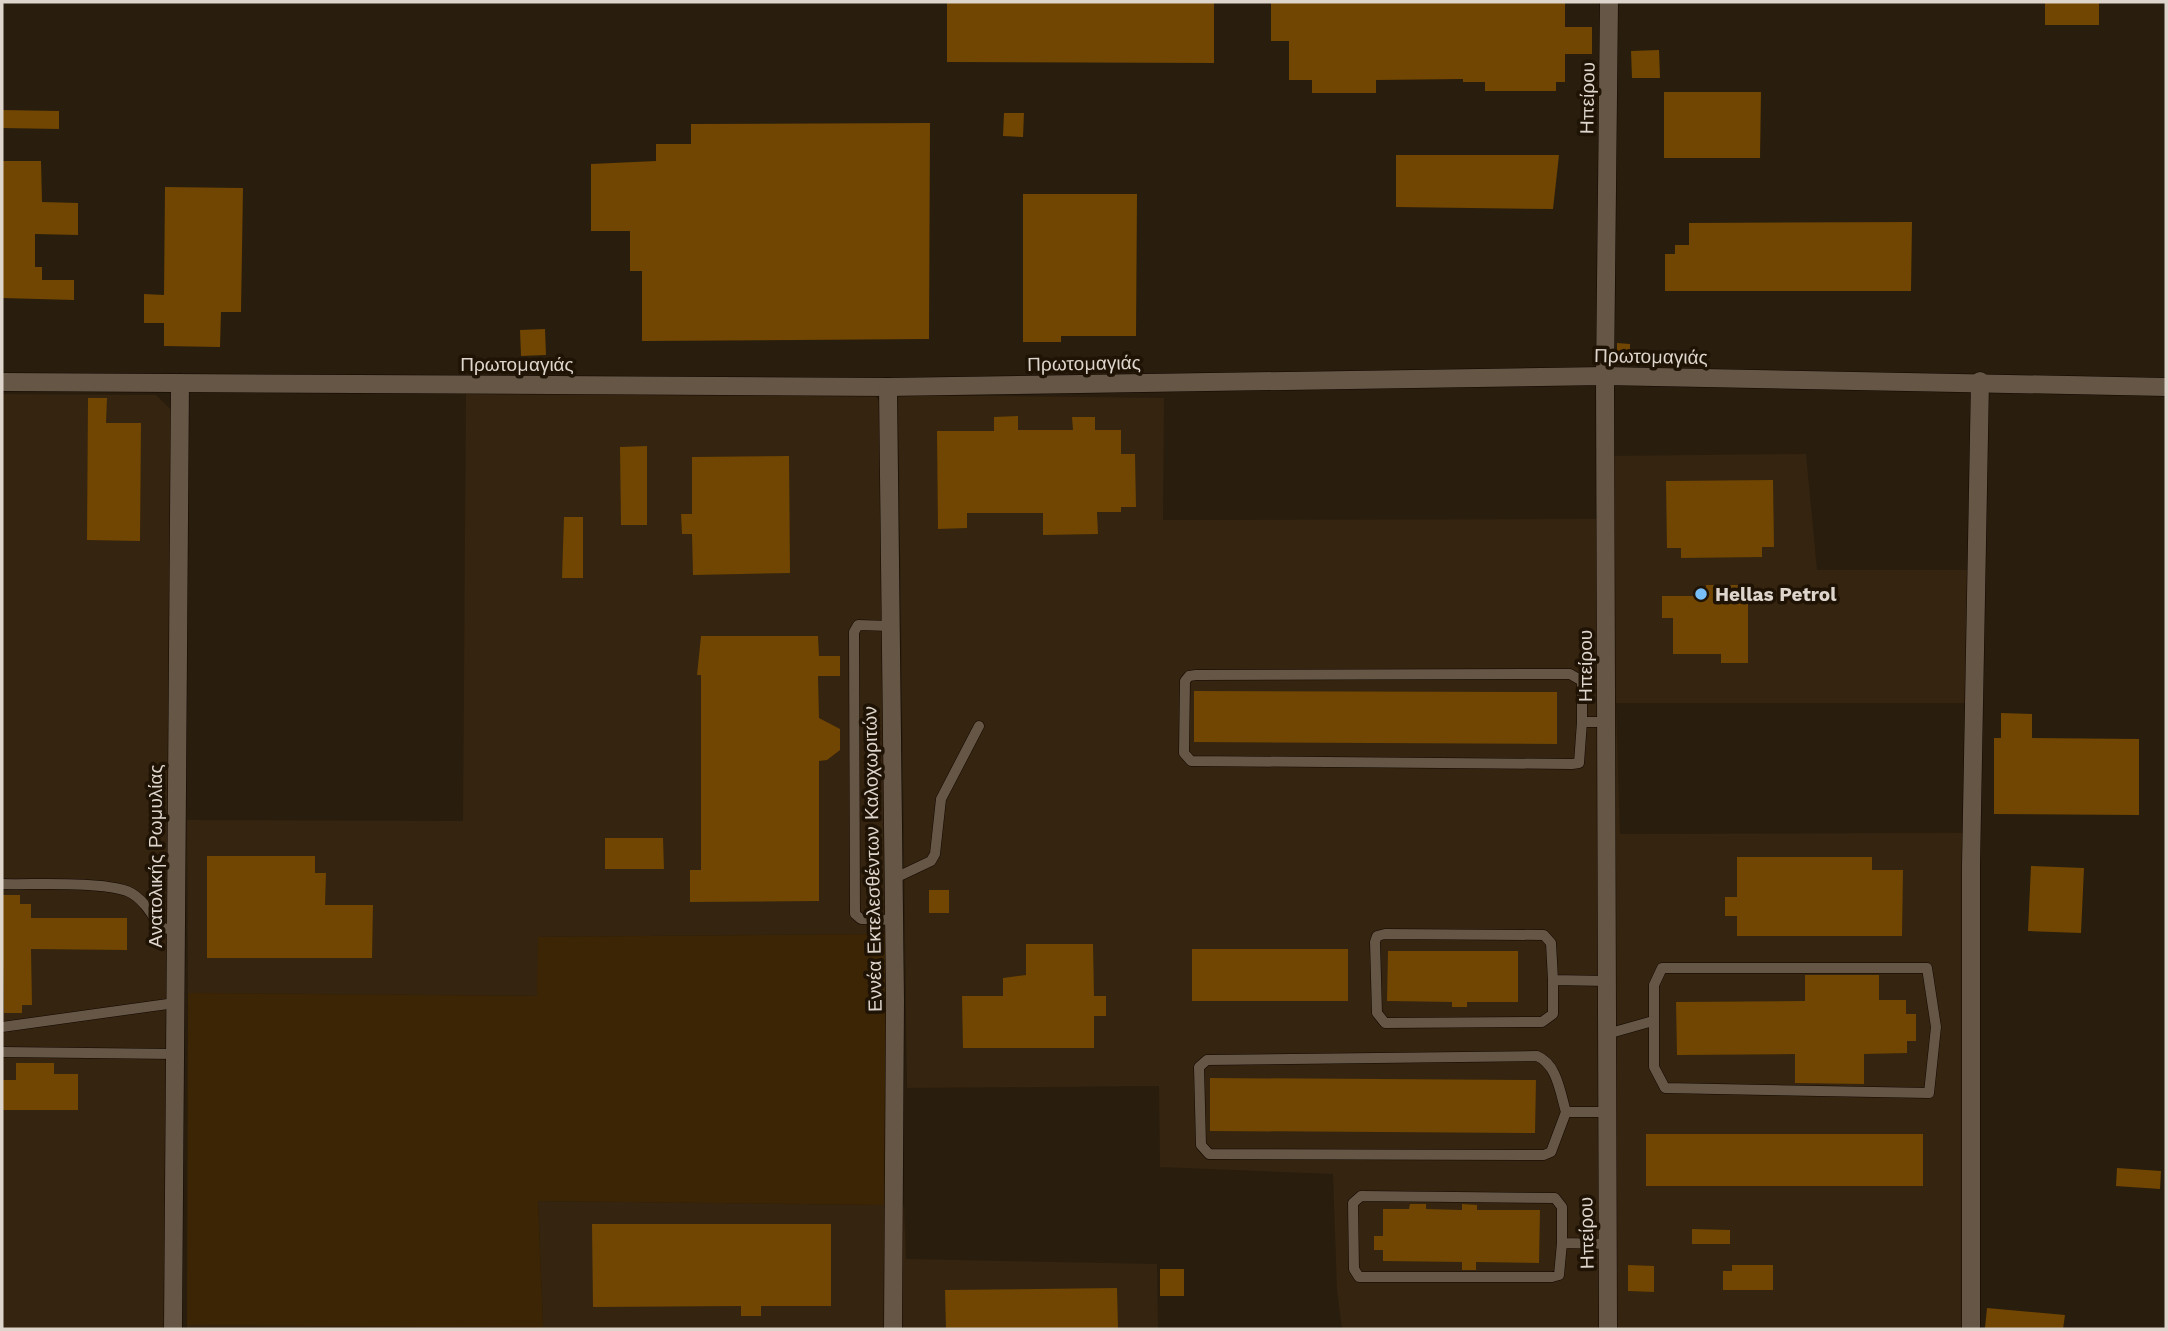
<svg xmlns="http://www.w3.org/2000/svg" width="2168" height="1331" viewBox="0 0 2168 1331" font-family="'Work Sans',sans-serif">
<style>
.built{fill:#35240f}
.green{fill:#3c2504}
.building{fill:#704602}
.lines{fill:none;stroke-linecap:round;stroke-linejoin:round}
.lane-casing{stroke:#110700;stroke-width:11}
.street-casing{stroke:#110700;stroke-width:19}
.lane{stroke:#655646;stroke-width:10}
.street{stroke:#655646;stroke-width:18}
.poi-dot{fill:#78bff8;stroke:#1f1305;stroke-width:2.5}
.labels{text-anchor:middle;stroke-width:7;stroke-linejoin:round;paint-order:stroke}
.street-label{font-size:19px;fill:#ded5cc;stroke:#1f1305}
.poi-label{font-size:19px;font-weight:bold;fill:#ded5cc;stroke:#1f1305;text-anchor:start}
</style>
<rect width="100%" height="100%" fill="#291d0d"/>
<!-- built -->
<g class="built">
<path d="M873,392L881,404L887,934L538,937V996L188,993L187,820L463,821L466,394Z"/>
<path d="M2,394L156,395L171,410L170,1329H2Z"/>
<path d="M898,395L1164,398L1163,520L1598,519L1597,456L1806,454L1817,570H1969V703H1616L1620,834L1966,833L1967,1329H1342L1337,1290L1333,1174L1160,1167L1159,1086L907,1088Z"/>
<path d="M538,1201L904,1205L906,1259L1157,1264L1158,1329H187V1325L543,1328Z"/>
</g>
<!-- green -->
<path class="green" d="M887,934V1205L538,1201L543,1328L187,1325L188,993L537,996L538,937Z"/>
<!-- building -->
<g class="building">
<path d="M947,2H1214V63L947,62Z"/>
<path d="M1271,2H1565V27H1592V54H1565V82H1556V91H1485V82H1463V79L1376,80V93H1312V80H1289V41H1271Z"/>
<rect x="2045" y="2" width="54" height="23"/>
<path d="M1659,50L1660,78H1632L1631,51Z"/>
<path d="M1664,92H1761L1760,158H1664Z"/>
<path d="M2,110L59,111V129L2,128Z"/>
<path d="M1004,113H1024L1023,137L1003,136Z"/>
<path d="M930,123L929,339L642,341V271H630V231H591V164L656,161V144H691V124Z"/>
<path d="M1396,155H1559L1553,209L1396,207Z"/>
<path d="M2,161H41L42,202L78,203V235L35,234V267H42V280H74V300L2,298Z"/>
<path d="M165,187L243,188L241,312H221L220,347L164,346V323H144V294L164,295Z"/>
<path d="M1023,194H1137L1136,336H1061V342H1023Z"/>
<path d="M1912,222L1911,291H1665V254H1675V245H1689V223Z"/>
<path d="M545,329L546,355L521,356L520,330Z"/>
<path d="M1617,343L1630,344V362L1617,361Z"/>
<path d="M88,398H107L106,423H141L140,541L87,540Z"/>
<path d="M1018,416V430H1073L1072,417H1095V430H1121V454H1135L1136,507H1121V512H1097L1098,534L1043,535V513H967V528L938,529L937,431H994V417Z"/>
<path d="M647,446V525H621L620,447Z"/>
<path d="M789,456L790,573L693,575L692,534H682L681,514H692V457Z"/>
<path d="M1773,480L1774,547H1762V557L1681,558V548H1667L1666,481Z"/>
<path d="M564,517H583V578H562Z"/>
<path d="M1706,585H1748V663H1721V654H1673V618H1662V596H1706Z"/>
<path d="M701,636H818L819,656H840V676H818L819,718L840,729V750L827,760L819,761V901L690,902V870H701V675H697Z"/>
<path d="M1194,691L1557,692V744L1194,742Z"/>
<path d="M2001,713L2032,714V738L2139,739V815L1994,814V738H2001Z"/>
<path d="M605,838H663L664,869H605Z"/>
<path d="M207,856H315V873H326L325,905H373L372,958H207Z"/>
<path d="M1737,857H1872V870H1903L1902,936H1737V916H1725V897H1737Z"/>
<path d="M2031,866L2084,868L2081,933L2028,931Z"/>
<rect x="929" y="890" width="20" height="23"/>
<path d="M2,895H20V904H31V918H127V950L31,949L32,1005H22V1013H4Z"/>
<path d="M1026,944H1093L1094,996H1106V1016H1094V1048H963L962,996H1003V978L1026,975Z"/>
<rect x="1192" y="949" width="156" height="52"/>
<path d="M1388,951H1518V1002H1467V1007H1452V1002L1387,1001Z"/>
<path d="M1805,975H1879V1000H1906V1014H1916V1041H1907V1053L1864,1054V1084L1795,1083V1054L1677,1055L1676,1002L1805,1001Z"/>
<path d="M16,1063H54V1074H78V1110H2V1080H16Z"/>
<path d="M1210,1078L1536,1080L1535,1133L1210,1131Z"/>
<rect x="1646" y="1134" width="277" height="52"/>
<path d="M2117,1168L2161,1171L2160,1189L2116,1186Z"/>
<path d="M1410,1204H1426V1209L1462,1210V1204L1477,1205V1210H1540L1539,1263L1476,1262V1270H1462V1262L1383,1261V1250H1374V1236H1383V1209H1409Z"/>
<path d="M592,1224H831V1306H761V1316H741V1306L593,1307Z"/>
<path d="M1692,1229L1730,1230V1244H1692Z"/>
<path d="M1628,1265L1654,1266V1292L1628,1291Z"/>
<path d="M1732,1265H1773V1290H1723V1271H1732Z"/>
<rect x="1160" y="1269" width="24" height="27"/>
<path d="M1117,1288L1118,1329H946L945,1290Z"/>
<path d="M1987,1308L2065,1315L2063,1329L1985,1328Z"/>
</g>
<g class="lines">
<defs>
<g id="lane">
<path d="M890,626L858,625L854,632L855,914L861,919L893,920"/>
<path d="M1582,722L1579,763L1572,764L1191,761L1184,753L1185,681L1189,676L1196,675L1570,674L1582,681V722H1606"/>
<path d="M893,879L931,861L935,854L941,799L979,726"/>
<path d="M2,884C34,885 99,881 127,891C142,897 152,914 160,927L176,931"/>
<path d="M1662,968H1927L1936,1027L1929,1093L1665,1088L1654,1067V985Z"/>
<path d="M1553,980V1014L1542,1022L1385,1023L1377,1013L1375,942L1377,936L1385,934L1544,935L1551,943L1553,980L1607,981"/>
<path d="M2,1027L175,1003"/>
<path d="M1607,1034L1653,1021"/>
<path d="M2,1052L175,1054"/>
<path d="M1566,1112L1551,1152L1544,1155L1209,1154L1201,1145L1199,1067L1207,1060L1537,1056C1557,1064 1560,1092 1566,1112H1606"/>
<path d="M1562,1243L1559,1275L1552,1277H1359L1354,1269L1353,1203L1361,1196L1555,1198L1562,1207V1243L1607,1244"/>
</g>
<g id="street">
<path d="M2,382L888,387L1605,376L2166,387"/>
<path d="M888,387L895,1000L893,1329"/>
<path d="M173,1329L180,383"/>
<path d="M1608,1329L1605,376L1609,2"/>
<path d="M1971,1329V866L1980,381"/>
</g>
</defs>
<!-- lane casing -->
<use href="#lane" class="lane-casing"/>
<!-- street casing -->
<use href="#street" class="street-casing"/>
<!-- lane -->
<use href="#lane" class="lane"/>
<!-- street -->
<use href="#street" class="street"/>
</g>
<!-- markers -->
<circle class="poi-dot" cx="1701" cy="594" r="7"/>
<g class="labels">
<!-- street labels -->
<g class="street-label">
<text transform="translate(1587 98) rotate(-89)" y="7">Ηπείρου</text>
<text transform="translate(1651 356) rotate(1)" y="7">Πρωτομαγιάς</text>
<text transform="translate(1084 363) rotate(-1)" y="7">Πρωτομαγιάς</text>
<text x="517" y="371">Πρωτομαγιάς</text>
<text transform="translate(1585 666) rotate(-90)" y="7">Ηπείρου</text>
<text transform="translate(155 856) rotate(-90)" y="7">Ανατολικής Ρωμυλίας</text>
<text transform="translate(872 859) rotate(-91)" y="7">Εννέα Εκτελεσθέντων Καλοχωριτών</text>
<text transform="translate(1586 1233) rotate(-91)" y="7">Ηπείρου</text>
</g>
<!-- poi labels -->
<g class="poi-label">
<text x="1715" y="601">Hellas Petrol</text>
</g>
</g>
<!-- border -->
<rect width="2168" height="1331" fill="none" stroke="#ded5cc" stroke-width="7"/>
</svg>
